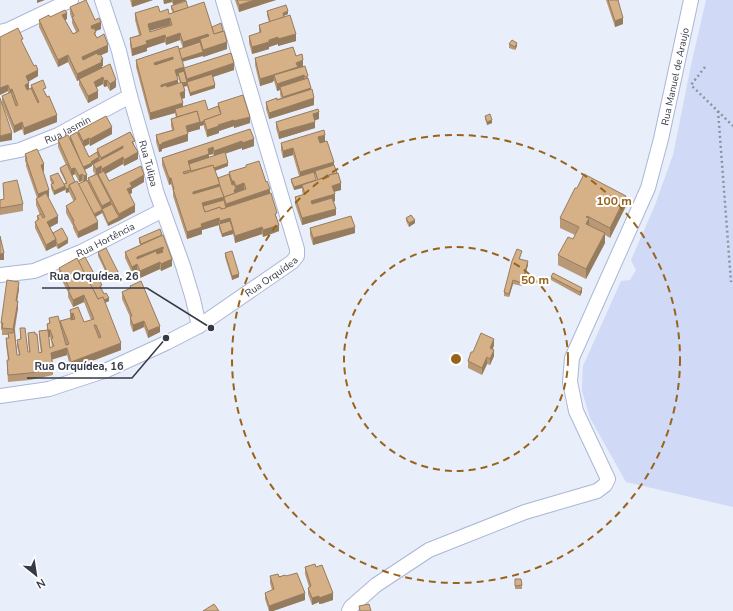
<svg xmlns="http://www.w3.org/2000/svg" width="733" height="611" viewBox="0 0 733 611" font-family="'Nunito Sans',sans-serif">
<style>
.green{fill:#d0d9f6}
.lines{fill:none;stroke-linecap:round;stroke-linejoin:round}
.street-casing{stroke:#abb6d7;stroke-width:16}
.path{stroke:#8d929f;stroke-width:2.5;stroke-dasharray:2 3;stroke-linecap:butt}
.street{stroke:#fff;stroke-width:14}
.wall{fill:#b89875;fill-rule:evenodd}
.shaded-wall{fill:#967c5f}
.building{fill:#d6b188;stroke:#967c5f;fill-rule:evenodd}
.ring{fill:none;stroke:#98631a;stroke-width:2;stroke-dasharray:7 5}
.labels{text-anchor:middle;stroke-width:4;stroke-linejoin:round;paint-order:stroke}
.street-label{font-size:10px;fill:#353a47;stroke:#fff}
.centre{fill:#98631a;stroke:#fff;stroke-width:2}
.ring-label{font-size:12px;text-anchor:middle;font-weight:bold;fill:#98631a;stroke:#fff;stroke-width:4;stroke-linejoin:round;paint-order:stroke}
.leader{fill:none;stroke:#353a47;stroke-width:1.5}
.callout-dot{fill:#353a47;stroke:#fff;stroke-width:1.5}
.callout-label{font-size:11px;text-anchor:middle;font-weight:bold;fill:#353a47;stroke:#fff;stroke-width:4;stroke-linejoin:round;paint-order:stroke}
</style>
<rect width="100%" height="100%" fill="#e9eefb"/>
<!-- green -->
<path class="green" d="M706,0H733V507L626,482L590,418L582,391V385L583,366L621,281L630,280L636,270L631,260L655,205L673,155L691,65Z"/>
<g class="lines">
<defs>
<g id="street">
<path id="s1" d="M102,0L119,51L130,96L150,166L156,191L183,266L193,299L199,326"/>
<path d="M0,32L8,30L71,0"/>
<path id="s2" d="M0,154L20,150L58,135L130,96"/>
<path id="s3" d="M0,275L34,271L81,252L163,210"/>
<path id="s4" d="M0,396L49,389L107,370L166,343L199,326L292,262L297,256V249L223,0"/>
<path id="s5" d="M349,611L351,607L376,585L429,550L525,512L597,491L605,485L608,479L576,411L570,382L572,358L648,188L661,139L691,0"/>
</g>
</defs>
<!-- street casing -->
<use href="#street" class="street-casing"/>
<!-- path -->
<g class="path">
<path d="M705,67L691,85L733,126"/>
<path d="M718,111L731,282"/>
</g>
<!-- street -->
<use href="#street" class="street"/>
</g>
<!-- wall -->
<g class="wall">
<path d="M130,0H153L132,7Z"/>
<path d="M163,0H187L173,5L172,2L164,4Z"/>
<path d="M235,0H276L239,12Z"/>
<path d="M606,0H618L623,24L615,27Z"/>
<path d="M171,6L188,8L212,27L227,49L203,57V55L182,62L184,71V68L234,70L213,77L215,88L190,96L187,86L183,87L185,98L182,99L183,107L208,110L218,106V103L250,123L234,128V126L219,131V133L207,137L204,127V125L200,126V129L188,132V141L162,149V151L159,152L156,142V135L172,130L171,126V119L176,118L175,113L150,120L136,67V60L183,48L180,40L166,45L165,42L147,48V51L132,56L130,45V38L139,35L135,20V13L160,12L169,14L173,13L171,9ZM170,25L150,32V31ZM177,76H178L180,83L178,84Z"/>
<path d="M70,7L95,20L101,29L95,31L96,36L108,52L101,55L103,66H102V68L116,87L110,91L107,86L104,87L103,84L96,87L98,98L88,103L79,85V80L77,81L68,62L58,67L39,27V20L50,17L67,19L65,20L73,34L76,32L72,23V19L70,14Z"/>
<path d="M267,11L288,14L284,16L296,41L278,46V44L269,47V49L252,54L249,43V36L259,33V25L269,22L267,15Z"/>
<path d="M0,37L23,44L38,76L28,82L29,89H31V85L46,94L57,122L24,135L22,129L14,133L2,103V96L8,93V91L0,95Z"/>
<path d="M509,44L517,46L515,50L509,48Z"/>
<path d="M296,56L303,66L308,78L311,89L314,105L269,119L266,109V102L281,98L280,94V90L277,91L274,81H273V82L260,86L255,65V58Z"/>
<path d="M485,116L492,123L487,125L485,119Z"/>
<path d="M319,119L314,120L315,128L279,139L276,128V122Z"/>
<path d="M250,129L254,146L242,150V148L225,154L228,166L215,171L218,178L229,176V172L246,167V165L270,193L277,219L279,231L263,237L262,234L235,243L233,234L222,237L219,228V225L202,230V234L187,239L173,196V191L171,184L169,185L162,165V158ZM213,154L214,156L209,157V155Z"/>
<path d="M78,131L112,134L90,146L89,144L84,147L89,157L97,152V149L130,132L135,147L138,159L124,166L123,164L105,174L109,181L144,182L132,189V193L130,194L135,212L108,226L102,213L96,217L98,229L78,238L73,228V226L66,213V206L74,202L69,192L66,193L65,189L54,195L51,188V184H52L50,180V176L64,185L66,183L60,171V168L66,165L58,147V140L70,139V136L78,134ZM95,163L93,164V171L95,174L88,178V181L87,180L84,170L92,166V165ZM75,174L79,182L82,181L83,182L78,184L75,182L72,176Z"/>
<path d="M325,141L334,165L341,190L334,192L335,201L334,202L336,215L302,225L295,204V197L303,195L302,191V188L294,190L291,182V179L299,176L293,155L283,158L281,150V143ZM315,174L317,180H316L314,175Z"/>
<path d="M25,154L44,171H43L49,197L48,198L58,223L50,227L53,233L68,243L58,249L56,246L46,251L35,228V222L37,220V216L40,215L36,205V199L37,198L26,166V163L25,161Z"/>
<path d="M3,183L23,204V211L0,215V200L4,199Z"/>
<path d="M626,206L610,238L605,235V243L586,279L558,265V255L573,239L575,235L560,228V218Z"/>
<path d="M406,218L415,223L409,227L406,221Z"/>
<path d="M310,228L355,233L313,245L310,235Z"/>
<path d="M160,229L172,266L161,271L160,269L140,278L137,271L132,273L125,258V252L140,245L139,242V238Z"/>
<path d="M98,252L118,275L109,279L98,256Z"/>
<path d="M225,253L239,277L232,280L225,257Z"/>
<path d="M522,254L520,259L528,265L522,286L513,284L509,297L504,296V292Z"/>
<path d="M78,261L97,279L102,288H101L104,294L109,301L105,303L121,350L71,369L67,355L52,359L53,368V375L30,380L8,382L7,367V360H8L6,344V338H8V335H2V330H1V323L19,289L17,301L18,308L15,329L17,355H19L17,346V340L20,339V328L28,352H29L28,340V333L39,353H41L39,338V331L47,330V324L49,323V318L60,324V321L70,318V310L84,322L91,320L84,302L73,307L68,297V292L59,275V268ZM49,337H50L51,340L52,347L50,348Z"/>
<path d="M551,277L582,292L580,296L551,280Z"/>
<path d="M130,286L160,332L148,338L144,327L133,332L130,324V317L122,299V292L130,288Z"/>
<path d="M494,345L493,349L494,356L490,365L487,364L482,375L468,368V361L473,352Z"/>
<path d="M305,567L333,600L322,604H319V602L312,605L308,594V588L309,587L305,574Z"/>
<path d="M270,576H286L305,600L273,611H269L265,599V593L272,590L270,583Z"/>
<path d="M515,579L522,585V589H515Z"/>
</g>
<!-- shaded-wall -->
<g class="shaded-wall">
<path d="M37,0H45L37,3Z"/>
<path d="M133,0H153L132,7V1Z"/>
<path d="M164,0H172V2L164,4Z"/>
<path d="M173,0H187L173,5Z"/>
<path d="M255,0H266V3L239,12V5Z"/>
<path d="M266,0H276L266,3Z"/>
<path d="M288,11V14L283,16V13Z"/>
<path d="M67,13V19L62,22V15Z"/>
<path d="M170,18V25L148,31V24Z"/>
<path d="M623,18V24L615,27V21Z"/>
<path d="M101,22V29L91,33V26Z"/>
<path d="M180,33V40L166,45V38Z"/>
<path d="M208,34V41L200,39V44L183,49V42Z"/>
<path d="M296,34V41L278,46V39Z"/>
<path d="M165,35V42L147,48V51L132,56V49L146,41Z"/>
<path d="M278,37V44L269,47V49L252,54V47Z"/>
<path d="M227,42V49L203,57V50Z"/>
<path d="M517,43V46L515,50V47Z"/>
<path d="M108,45V52L82,64V57Z"/>
<path d="M203,52V56L181,62V59Z"/>
<path d="M68,55V62L58,67V60Z"/>
<path d="M173,57V64L154,70V63Z"/>
<path d="M103,59V66H102V69L77,81V74Z"/>
<path d="M303,60V67L274,75V81H273V82L260,86V79L272,74L296,63Z"/>
<path d="M234,63V70L188,85L187,79Z"/>
<path d="M184,67V74L178,73V76L175,77V70Z"/>
<path d="M38,70V76L26,83V76Z"/>
<path d="M304,75V82L280,87V90L277,91V84Z"/>
<path d="M103,77V84L94,89V82Z"/>
<path d="M107,80V86L104,87V81Z"/>
<path d="M116,80V87L110,91V84Z"/>
<path d="M178,80V86L161,92V85Z"/>
<path d="M187,82V86L181,87V84Z"/>
<path d="M29,83V90L25,92V85Z"/>
<path d="M8,85V91L0,95V88Z"/>
<path d="M215,85V88L190,96V93Z"/>
<path d="M311,88V94L283,103V97Z"/>
<path d="M12,89V96H10V90Z"/>
<path d="M98,91V98L88,103V96Z"/>
<path d="M185,91V98L180,99V93Z"/>
<path d="M314,98V105L269,119V113Z"/>
<path d="M183,103V110L175,109V113L150,120V113Z"/>
<path d="M319,112V119L313,121V114Z"/>
<path d="M57,115V122L24,135V128Z"/>
<path d="M250,117V123L234,128V121Z"/>
<path d="M234,120V126L219,131V133L207,137V130L218,125Z"/>
<path d="M492,120V123L487,125V122Z"/>
<path d="M204,121V125L200,126V129L186,133V126Z"/>
<path d="M22,122V129L14,133V126Z"/>
<path d="M315,122V128L279,139V132Z"/>
<path d="M112,127V134L90,146V139Z"/>
<path d="M12,133V140L0,142V136Z"/>
<path d="M188,134V141L162,149V151L159,152V145L162,143Z"/>
<path d="M325,135V142L318,144V137Z"/>
<path d="M89,138V144L83,147V141Z"/>
<path d="M254,139V146L242,150V143Z"/>
<path d="M242,141V148L214,157V151Z"/>
<path d="M123,146V153L101,165V158Z"/>
<path d="M213,147V154L209,155V160L189,167L188,161L208,149Z"/>
<path d="M293,148V155L283,158V151Z"/>
<path d="M138,152V159L124,166V160Z"/>
<path d="M99,157V161L92,165V166L83,171V167Z"/>
<path d="M123,157V164L102,176V169Z"/>
<path d="M334,162V169L315,171V174L300,179V172Z"/>
<path d="M228,163V166L208,173V169Z"/>
<path d="M44,164V171L41,172V165Z"/>
<path d="M101,166V173L96,176V169Z"/>
<path d="M75,168V174L71,176V169Z"/>
<path d="M82,174V181L79,182V176Z"/>
<path d="M87,175V182L84,183V176Z"/>
<path d="M144,175V182L132,189V193L127,196V189L130,183Z"/>
<path d="M169,178H171V184L169,185Z"/>
<path d="M316,180L302,185V188L294,190V187Z"/>
<path d="M232,181H234V187L232,188Z"/>
<path d="M244,183V190L234,194V190L236,189V186Z"/>
<path d="M341,183V190L332,192V186Z"/>
<path d="M220,184V191L193,199V192Z"/>
<path d="M65,186V190L54,195V191Z"/>
<path d="M69,188V192L66,193V189Z"/>
<path d="M270,189V196L226,211V204Z"/>
<path d="M49,190V197L38,201V194Z"/>
<path d="M335,194V201L311,208V201Z"/>
<path d="M626,196V206L610,238V228Z"/>
<path d="M224,197V204L203,210L202,203Z"/>
<path d="M111,201V208L102,209V213L93,218V215L102,210V206Z"/>
<path d="M135,205V212L119,221V214Z"/>
<path d="M336,209V215L302,225V218Z"/>
<path d="M58,216V223L47,229V222Z"/>
<path d="M587,216V222L589,218V228L586,234Z"/>
<path d="M119,217V221L108,226V223Z"/>
<path d="M219,218V225L202,230V234L187,239V232L201,224Z"/>
<path d="M230,218V225L220,228V221Z"/>
<path d="M415,220V223L409,227V223Z"/>
<path d="M98,222V229L78,238V232Z"/>
<path d="M279,225V231L263,237V230Z"/>
<path d="M262,227V234L235,243V236Z"/>
<path d="M355,227V233L313,245V238Z"/>
<path d="M233,230V234L222,237V234Z"/>
<path d="M605,233V243L586,279V269Z"/>
<path d="M56,239V246L46,251V245Z"/>
<path d="M68,239V243L58,249V245Z"/>
<path d="M163,247V254L162,249V254L137,264V257Z"/>
<path d="M4,253V260H0V254Z"/>
<path d="M172,259V266L161,271V264Z"/>
<path d="M528,261V265L522,286V283Z"/>
<path d="M160,262V269L140,278V271Z"/>
<path d="M137,264V271L132,273V267Z"/>
<path d="M118,272V275L109,279V276Z"/>
<path d="M239,274V277L232,280V276Z"/>
<path d="M513,280V284L509,297V294Z"/>
<path d="M19,282V289L16,308V301Z"/>
<path d="M582,288V292L580,296V292Z"/>
<path d="M84,295V302L73,307V300Z"/>
<path d="M109,298V301L98,306V302Z"/>
<path d="M18,301V308L13,335V329Z"/>
<path d="M73,313V320L71,321V314Z"/>
<path d="M144,321V327L133,332V325Z"/>
<path d="M160,326V332L148,338V331Z"/>
<rect x="48" y="330" width="2" height="7"/>
<path d="M494,339V345L490,355V348Z"/>
<path d="M121,343V350L71,369V362Z"/>
<path d="M67,348V355L51,360V353Z"/>
<path d="M494,350V356L490,365V359Z"/>
<path d="M487,357V364L482,375V368Z"/>
<path d="M305,593V600L273,611H269V606Z"/>
<path d="M333,593V600L319,604V598Z"/>
<path d="M319,596V602L312,605V598Z"/>
</g>
<!-- building -->
<g class="building">
<path d="M86,0L95,20L99,18L101,22L91,26L92,29L94,28L96,32L94,33L97,38L104,34L108,45L82,57L83,60L97,53L98,55L100,54L103,59L101,60L102,62L77,74L68,55L58,60L39,20L49,15L50,17L65,10L67,13L62,15L73,34L79,31L72,17L74,16L70,7Z"/>
<path d="M237,0H255L239,5Z"/>
<path d="M608,0H618L623,18L615,21Z"/>
<path d="M186,1L188,8L174,12L171,6Z"/>
<path d="M204,2L214,34L224,31L227,42L203,50L200,39L209,36L208,34L183,42L180,33L166,38L165,35L146,41L147,44L132,49L130,38L141,35L135,13L158,6L160,12L168,9L169,14ZM170,18L172,25L150,32L148,24Z"/>
<path d="M286,5L288,11L283,13L284,17L270,22L267,11Z"/>
<path d="M290,15L296,34L278,39V37L269,40V42L252,47L249,36L261,32L259,25Z"/>
<path d="M221,23L223,31L214,34L212,27Z"/>
<path d="M18,28L23,39L21,40L34,66L36,65L38,70L26,76L29,83L25,85L27,90L31,88L38,103L39,102L31,85L43,80L46,88L43,89L47,97L49,96L57,115L24,128L22,122L14,126L2,96L11,92L16,106L18,105L12,89L10,90L8,85L0,88V37Z"/>
<path d="M512,40L517,43L515,47L509,44Z"/>
<path d="M200,42L203,52L181,59L179,49Z"/>
<path d="M178,46L184,67L175,70L178,80L161,85V87L166,85L167,87L182,82L185,91L180,93L183,103L150,113L136,60ZM173,57V59L155,65L154,63Z"/>
<path d="M293,47L296,56L302,54L303,60L296,63L298,67L260,79L255,58Z"/>
<path d="M231,53L234,63L187,79L184,68Z"/>
<path d="M110,64L116,80L110,84L107,80L104,81L103,77L94,82L98,91L88,96L79,79Z"/>
<path d="M305,66L308,76L305,77L304,75L277,84L274,75Z"/>
<path d="M184,71L187,82L212,74L215,85L190,93L187,82L182,83V82L181,83L178,73Z"/>
<path d="M308,78L311,88L283,97L280,87Z"/>
<path d="M312,89L314,98L269,113L266,102L277,98V100Z"/>
<path d="M243,95L250,117L234,121V120L218,125L219,126L207,130L204,120L221,114L218,103Z"/>
<path d="M0,98L12,133L0,136Z"/>
<path d="M205,100L208,110L218,106L221,114L204,120V121L199,123L200,122L197,111L177,117L175,109Z"/>
<path d="M318,109L319,112L313,114L315,122L279,132L276,122Z"/>
<path d="M197,111L200,122L186,126L188,134L162,143V144L159,145L156,135L174,130L171,119Z"/>
<path d="M490,114L492,120L487,122L485,116Z"/>
<path d="M106,116L112,127L90,139L89,138L83,141L78,131Z"/>
<path d="M250,129L254,139L242,143V141L214,151L213,147L208,149L209,154L188,161L191,170L183,172L184,174L213,165L220,184L193,192V194L220,186L224,197L202,203L205,212L220,207L221,209L271,193L277,213L275,214L279,225L263,230L262,227L235,236L230,218L220,221L219,218L201,224L202,227L187,232L173,189H174L171,178H169L162,158Z"/>
<path d="M324,130L325,135L318,137L320,143L327,141L334,162L300,172L293,148L283,151L281,143Z"/>
<path d="M77,132L89,157L97,152L99,157L91,162L92,163L83,167L70,136Z"/>
<path d="M130,132L135,141L132,142L138,152L124,160L123,157L102,169L101,166L96,169L93,164L123,148V146L101,158L97,149Z"/>
<path d="M68,135L87,175L84,176L82,174L79,176L75,168L71,169L58,140Z"/>
<path d="M37,149L44,164L41,165L49,190L38,194L26,159H27L25,154Z"/>
<path d="M225,152L228,163L214,168L213,165L191,171L189,164Z"/>
<path d="M259,161L266,182L267,181L270,189L226,204L224,197L246,189L244,183L236,186L234,181H232L229,172L246,167V165Z"/>
<path d="M67,164L75,182L69,185V188L66,189L64,184L67,183L60,168Z"/>
<path d="M334,165L337,173L329,175V176L318,180L315,171Z"/>
<path d="M141,166L144,175L130,183L132,187L127,189L135,205L119,214L98,174L104,171L109,181Z"/>
<path d="M314,172L316,180L294,187L291,179Z"/>
<path d="M58,173L65,186L54,191L51,184L54,183L50,176Z"/>
<path d="M338,173L341,183L332,186L335,194L311,201L312,204L332,198L336,209L302,218L295,197L305,194L302,185L323,178V179L329,177V175Z"/>
<path d="M97,174L111,201L102,206L88,178Z"/>
<path d="M229,174L232,185L234,184L236,189L234,190L235,193L224,197L220,186L218,178Z"/>
<path d="M584,174L626,196L610,228L587,216L586,217L589,218L586,224L605,233L586,269L558,255L568,237L573,239L579,227L560,218L575,188H577Z"/>
<path d="M17,180L23,204L0,208V200L4,199L3,183Z"/>
<path d="M87,180L102,209V210L94,214L78,184Z"/>
<path d="M77,181L98,222L78,232L73,222L74,221L66,206L74,201V200L76,199L69,185Z"/>
<path d="M46,193L58,216L47,222L56,239L46,245L35,222L39,219L37,216L41,214L43,218L45,217L36,199Z"/>
<path d="M224,200L226,208L221,209L220,207L205,212L203,206Z"/>
<path d="M112,204L119,217L108,223L102,209Z"/>
<path d="M411,215L415,220L409,223L406,218Z"/>
<path d="M351,216L355,227L313,238L310,228Z"/>
<path d="M230,221L233,230L222,234L219,224Z"/>
<path d="M62,228L68,239L58,245L56,242V239L53,233Z"/>
<path d="M160,229L162,235L141,244L139,238Z"/>
<path d="M163,235L172,259L161,264L160,262L140,271L137,264L132,267L125,252ZM163,247L164,248L162,249L163,252L157,254L156,251L137,259V257Z"/>
<path d="M0,236L4,253L0,254Z"/>
<path d="M106,248L118,272L109,276L98,252Z"/>
<path d="M517,249L522,251L519,259L528,261L522,283L513,280L509,294L504,292L512,261Z"/>
<path d="M232,251L239,274L232,276L225,253Z"/>
<path d="M85,257L97,279L98,278L102,285L100,286L104,294L106,293L109,298L104,300L103,297L98,299L78,261Z"/>
<path d="M77,258L98,299L103,297L121,343L71,362L67,348L51,353L53,368L30,373L8,375L7,360H9L6,338H9L8,333H13L14,329L17,355H20L17,340L21,339L20,328H25L28,352H30L28,333L35,332V334H37L39,353L42,352L39,331L48,330L50,348L54,346L51,339L53,338L50,330H48L47,324L50,323L49,318L58,316L66,345L69,344L60,321L71,318V320L75,319L73,313L71,314L70,310L78,307L84,322L94,319L84,295L73,300L68,290L70,289L59,268ZM94,325H96L101,337L99,338Z"/>
<path d="M553,273L582,288L580,292L551,277Z"/>
<path d="M7,280L19,282L16,301H18L13,329L2,328L3,323H1Z"/>
<path d="M141,281L160,326L148,331L144,321L133,325L130,317L132,316L122,292L131,288L130,286Z"/>
<path d="M481,333L494,339L490,348L494,350L490,359L487,357L482,368L468,361L471,352H473Z"/>
<path d="M315,564L316,567L322,565L333,593L322,597L319,598V596L312,598L308,588L311,586L305,567Z"/>
<path d="M297,573L305,593L269,606L265,593L274,589L270,576L278,574L279,577L285,575L286,576Z"/>
<path d="M515,579H521L522,585L515,586Z"/>
<path d="M214,604L219,611H203Z"/>
<path d="M369,604L371,611H360L359,606Z"/>
</g>
<!-- distance rings -->
<g class="ring">
<circle cx="456" cy="359" r="112"/>
<circle cx="456" cy="359" r="224"/>
</g>
<g class="labels">
<!-- street labels -->
<g class="street-label">
<text dy="4" stroke="none"><textPath href="#s5" startOffset="726">Rua Manuel de Araujo</textPath></text>
<text dy="4" stroke="none"><textPath href="#s2" startOffset="72">Rua Jasmin</textPath></text>
<text dy="4" stroke="none"><textPath href="#s1" startOffset="170">Rua Tulipa</textPath></text>
<text dy="4" stroke="none"><textPath href="#s3" startOffset="112">Rua Hortência</textPath></text>
<text dy="4" stroke="none"><textPath href="#s4" startOffset="300">Rua Orquídea</textPath></text>
</g>
</g>
<circle cx="456" cy="359" r="6" class="centre"/>
<g class="ring-label">
<text x="614" y="205">100 m</text>
<text x="535" y="284">50 m</text>
</g>
<!-- callouts -->
<path class="leader" d="M211 328L147 288H42M166 338L132 378H27"/>
<g class="callout-dot">
<circle cx="211" cy="328" r="4"/>
<circle cx="166" cy="338" r="4"/>
</g>
<g class="callout-label">
<text x="94" y="280">Rua Orquídea, 26</text>
<text x="79" y="370">Rua Orquídea, 16</text>
</g>
<!-- north arrow -->
<g transform="translate(36 575) rotate(150)" stroke="#ffffff" stroke-width="3" paint-order="stroke">
<path d="M0-3L7 15L0 10L-7 15Z" fill="#353a47"/>
<text y="-6" font-size="11" font-weight="bold" text-anchor="middle" fill="#353a47">N</text>
</g>
</svg>
